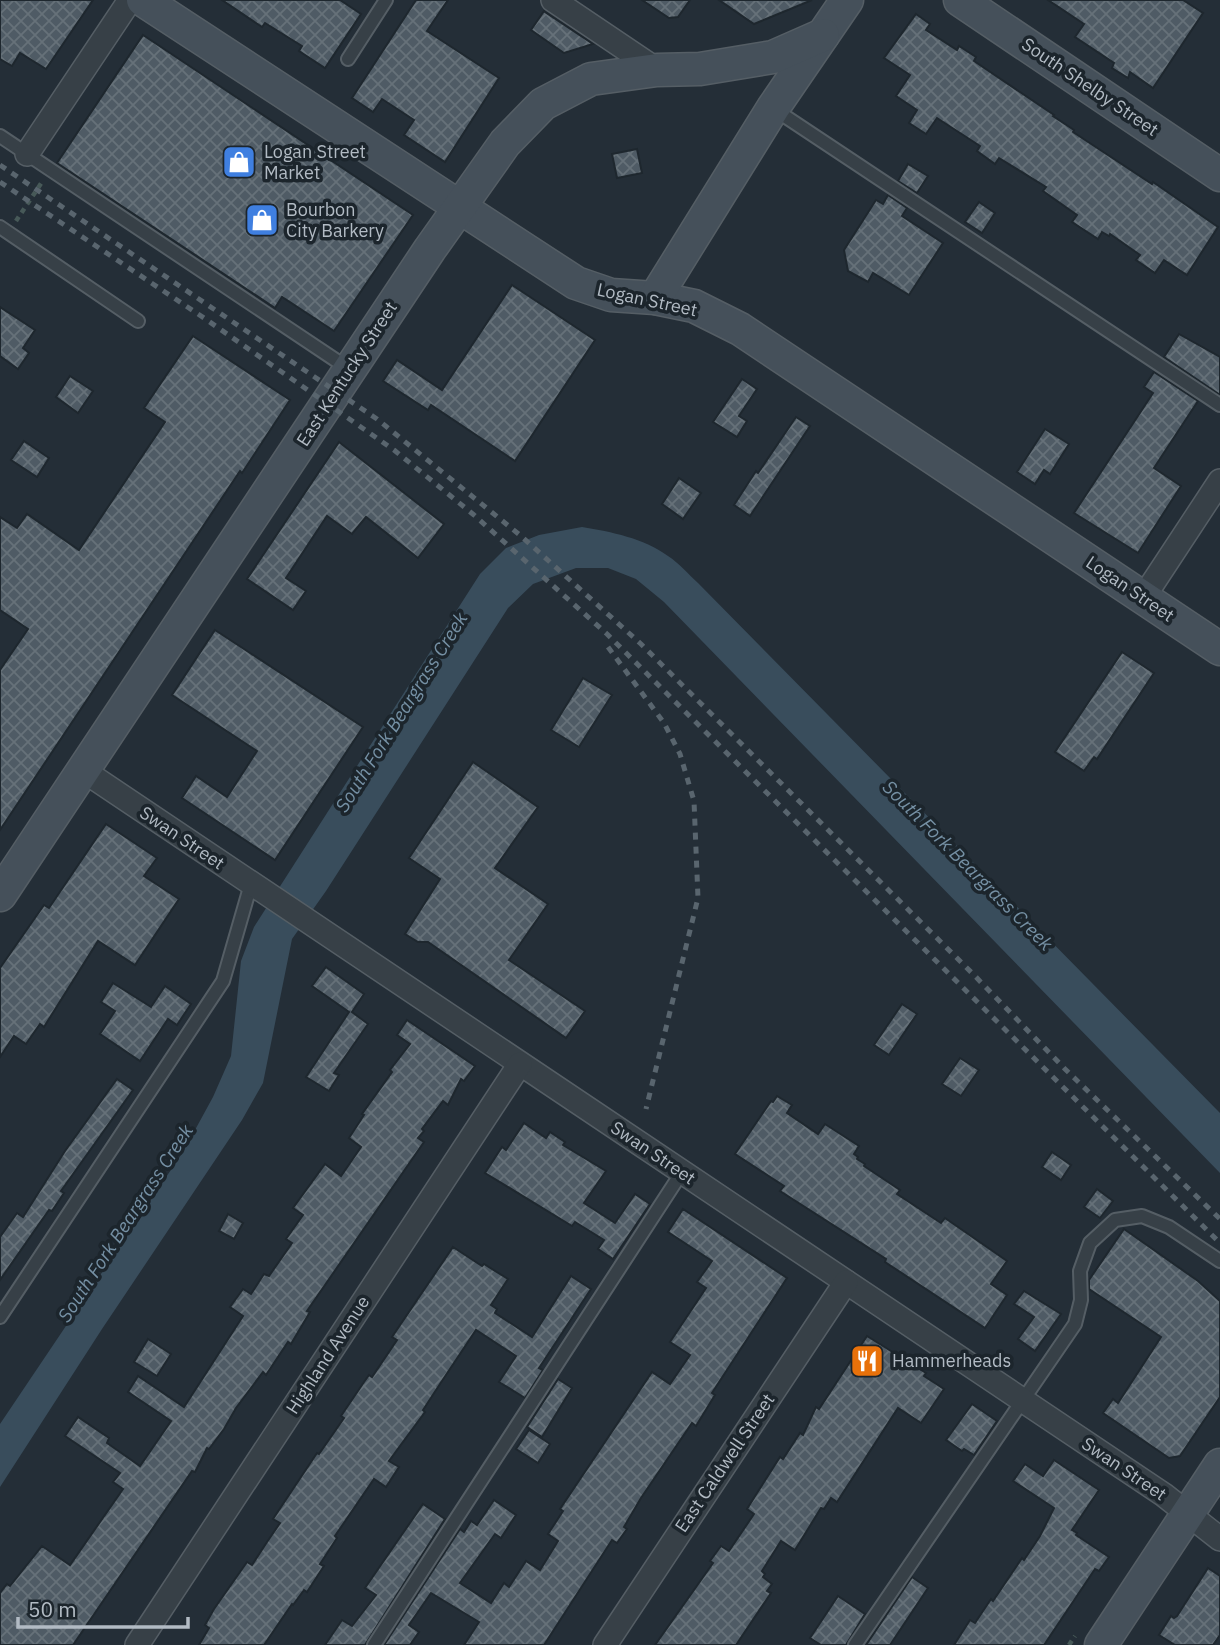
<svg xmlns="http://www.w3.org/2000/svg" width="1220" height="1645" viewBox="0 0 1220 1645" font-family="'IBM Plex Sans',sans-serif">
<style>
.water{fill:#394d5c}
.building{fill:url(#building-cross-hatch);stroke:#1e272e;stroke-width:2}
.lines{fill:none;stroke-linecap:round;stroke-linejoin:round}
.lane-casing{stroke:#555e65;stroke-width:16}
.street-casing{stroke:#555e65;stroke-width:26}
.secondary-casing{stroke:#555e65;stroke-width:35}
.path{stroke:#475958;stroke-width:4.5;stroke-dasharray:5 5;stroke-linecap:butt}
.lane{stroke:#374047;stroke-width:12}
.street{stroke:#374047;stroke-width:23}
.secondary{stroke:#45505a;stroke-width:32}
.rail{stroke:#59656e;stroke-width:5;stroke-dasharray:7 7;stroke-linecap:butt}
.labels{text-anchor:middle;stroke-width:7;stroke-linejoin:round;paint-order:stroke}
.street-label{font-size:18px;fill:#b2bbc4;stroke:#1c252c}
.poi-label{font-size:18px;fill:#b2bbc4;stroke:#1c252c;text-anchor:start}
.water-label{font-size:19px;font-style:italic;fill:#7590a4;stroke:#1c252c}
</style>
<defs>
<pattern id="building-cross-hatch" width="8" height="8" patternUnits="userSpaceOnUse" patternTransform="scale(1.75)"><rect width="8" height="8" fill="#4f5b65"/><path d="M0 0l8 8M0 8l8-8" fill="none" stroke="#667179"/></pattern>
</defs>
<rect width="100%" height="100%" fill="#242e37"/>
<!-- water -->
<path class="water" d="M582,527C612,532 643,538 668,556C679,563 688,574 698,583L1220,1113V1173L664,602L636,579L608,568H576L533,584L508,608L326,891L292,939L263,1083L242,1120L102,1329L0,1487V1424L183,1152L213,1097L231,1056L241,961L254,927L480,574L506,548L539,535Z"/>
<!-- building -->
<g class="building">
<path d="M0,0H93L46,69L20,53L12,66L0,59Z"/>
<path d="M222,0H340L361,14L325,68L299,51L302,46L265,23L262,27Z"/>
<path d="M416,0H448L427,31L499,78L445,162L404,135L414,120L382,99L373,112L352,98Z"/>
<path d="M642,0H690L678,17L669,18Z"/>
<path d="M719,0H812L754,24Z"/>
<path d="M1048,0H1183L1203,13L1153,88L1130,72L1128,78L1112,68L1114,63L1075,37L1084,24Z"/>
<path d="M544,11L545,12L593,44L564,53L531,30Z"/>
<path d="M916,14L930,24L926,30L957,50L959,46L976,57L974,61L1054,115L1053,116L1074,130L1073,132L1152,184L1153,182L1218,227L1187,275L1164,260L1155,273L1136,260L1140,255L1110,234L1109,236L1102,232L1098,239L1072,222L1077,215L1043,191L1046,187L999,158L995,164L977,151L980,146L937,118L926,134L909,123L917,110L896,96L910,75L884,58Z"/>
<path d="M143,35L413,215L334,331L282,297L275,308L57,163Z"/>
<path d="M637,149L642,173L617,178L612,154Z"/>
<path d="M908,164L928,176L917,193L898,181Z"/>
<path d="M888,195L907,208L902,216L943,243L909,295L873,273L868,282L848,271L844,250L876,200L883,204Z"/>
<path d="M979,202L995,213L982,233L965,222Z"/>
<path d="M512,285L595,340L515,461L431,405L428,410L383,381L397,360L442,390Z"/>
<path d="M0,307L35,330L23,348L29,353L18,369L0,356Z"/>
<path d="M1179,334L1220,357V395L1164,357Z"/>
<path d="M193,336L290,400L242,473L240,471L0,830V670L28,629L0,610V517L17,528L27,514L79,550L165,422L144,408Z"/>
<path d="M1154,372L1198,401L1154,468L1181,486L1138,553L1074,513L1153,393L1144,387Z"/>
<path d="M70,376L93,391L78,413L56,397Z"/>
<path d="M742,379L757,389L739,416L747,421L737,437L713,422Z"/>
<path d="M796,417L810,426L750,516L734,505L756,471L758,473Z"/>
<path d="M1045,429L1069,444L1050,474L1044,470L1035,484L1017,472Z"/>
<path d="M24,441L49,458L37,477L11,460Z"/>
<path d="M339,442L444,524L418,558L366,517L352,534L327,516L286,578L306,591L293,610L247,579Z"/>
<path d="M679,478L701,493L683,519L662,504Z"/>
<path d="M215,630L363,727L275,860L182,798L196,776L227,797L257,751L172,695Z"/>
<path d="M1122,652L1154,673L1097,759L1094,757L1084,771L1055,752Z"/>
<path d="M583,678L612,695L579,747L551,730Z"/>
<path d="M473,762L538,807L495,868L548,904L509,960L585,1011L566,1038L428,942H418L405,934L440,879L409,858Z"/>
<path d="M106,824L157,858L144,876L179,899L135,965L98,941L44,1027L40,1024L26,1044L14,1036L0,1057V968L44,905L49,908Z"/>
<path d="M326,967L364,994L352,1012L368,1024L334,1073L339,1075L329,1091L306,1077L349,1012L312,986Z"/>
<path d="M113,983L151,1007L165,986L191,1004L177,1025L168,1019L140,1061L100,1034L115,1011L101,1002Z"/>
<path d="M902,1004L917,1014L889,1055L874,1045Z"/>
<path d="M407,1020L475,1066L464,1081L461,1079L448,1105L443,1101L422,1129L424,1131L418,1138L424,1142L307,1311L310,1312L291,1344L288,1342L266,1375L263,1372L236,1408L224,1429L209,1449L207,1448L195,1472L192,1471L73,1645H0V1593L7,1584L10,1586L42,1546L70,1565L123,1489L113,1482L120,1473L65,1436L78,1417L109,1438L107,1443L140,1466L171,1421L128,1392L138,1376L184,1407L243,1316L230,1307L243,1289L251,1294L264,1274L269,1276L292,1243L286,1239L303,1215L293,1208L325,1164L341,1176L361,1147L349,1138L364,1115L362,1114L392,1072L390,1070L410,1044L397,1035Z"/>
<path d="M960,1058L979,1070L961,1096L942,1084Z"/>
<path d="M117,1079L133,1090L61,1191L64,1193L52,1211L49,1210L0,1280V1237L17,1213L23,1217L65,1151Z"/>
<path d="M777,1096L792,1105L787,1113L818,1134L825,1124L859,1146L854,1154L858,1157L857,1159L865,1164L864,1166L900,1190L897,1194L941,1223L945,1218L1007,1261L991,1284L1007,1295L985,1328L885,1262L886,1259L780,1191L784,1186L735,1154L771,1101L773,1102Z"/>
<path d="M524,1123L546,1138L550,1132L565,1142L563,1145L606,1171L584,1203L615,1223L635,1194L650,1204L613,1259L598,1249L604,1240L575,1222L572,1226L485,1173L502,1147L506,1150Z"/>
<path d="M1052,1152L1071,1165L1061,1180L1042,1167Z"/>
<path d="M1097,1189L1113,1201L1100,1218L1084,1207Z"/>
<path d="M683,1209L787,1278L712,1393L715,1395L696,1426L692,1423L641,1498L624,1527L627,1529L617,1543L612,1540L544,1645H464L479,1622L431,1593L409,1625L419,1632L410,1645H384L460,1529L464,1532L471,1521L477,1525L494,1500L516,1515L501,1538L495,1534L460,1583L491,1603L504,1583L509,1587L526,1561L540,1570L558,1541L548,1534L563,1511L560,1509L652,1372L670,1384L690,1355L670,1342L706,1288L697,1282L712,1261L668,1232Z"/>
<path d="M228,1214L243,1223L234,1239L219,1231Z"/>
<path d="M1124,1229L1198,1281L1220,1301V1397L1180,1456L1169,1458L1103,1413L1113,1399L1118,1403L1161,1337L1089,1289V1280Z"/>
<path d="M453,1247L482,1266L484,1264L508,1279L491,1305L497,1309L495,1313L532,1337L571,1276L591,1289L539,1368L543,1370L525,1398L499,1382L516,1356L476,1330L440,1384L423,1410L425,1412L389,1461L399,1467L386,1487L374,1479L335,1536L337,1538L320,1564L324,1566L307,1592L304,1590L293,1605L292,1604L264,1645H199L209,1628L205,1625L214,1609L247,1562L252,1565L267,1542L280,1523L273,1519L317,1453L319,1454L344,1418L341,1416L364,1382L369,1375L372,1377L397,1340L392,1337Z"/>
<path d="M1024,1291L1061,1314L1035,1351L1018,1339L1034,1317L1014,1304Z"/>
<path d="M867,1336L926,1373L924,1376L944,1389L921,1423L898,1408L837,1502L831,1498L824,1509L821,1508L795,1550L781,1541L762,1571L765,1574L763,1577L772,1584L767,1591L771,1593L736,1645H655L713,1563L710,1561L721,1546L729,1551L754,1514L747,1509L757,1493L780,1457L783,1459L800,1433L803,1435L816,1407L819,1409Z"/>
<path d="M148,1339L171,1354L157,1376L134,1362Z"/>
<path d="M558,1379L572,1388L542,1437L527,1427Z"/>
<path d="M972,1404L997,1421L974,1455L964,1449L962,1451L946,1440Z"/>
<path d="M529,1430L550,1444L538,1463L516,1449Z"/>
<path d="M1054,1460L1099,1490L1072,1530L1077,1533L1076,1535L1109,1557L1099,1571L1095,1569L1044,1645H954L970,1620L975,1623L991,1599L993,1601L1022,1558L1024,1560L1040,1536L1054,1508L1013,1481L1025,1464L1043,1476Z"/>
<path d="M423,1504L445,1519L365,1645H325L342,1620L352,1626L376,1595L365,1588Z"/>
<path d="M1208,1568L1220,1576V1635L1213,1645H1175L1159,1635L1171,1616L1174,1618L1177,1616Z"/>
<path d="M912,1577L928,1588L890,1645H866Z"/>
<path d="M838,1596L865,1614L846,1645H821L810,1638Z"/>
</g>
<g class="lines">
<defs>
<g id="lane">
<path d="M348,59L386,0"/>
<path d="M774,109L1220,405"/>
<path d="M0,136L349,369"/>
<path d="M0,227L138,321"/>
<path d="M0,1317L223,981L251,884"/>
<path d="M374,1645L682,1172"/>
<path d="M855,1645L1075,1324L1081,1300L1080,1271L1090,1243L1115,1220L1142,1216L1169,1227L1220,1261"/>
</g>
<g id="street">
<path d="M553,0L657,70"/>
<path d="M27,154L130,0"/>
<path d="M1143,598L1220,481"/>
<path d="M84,771L1164,1495L1220,1539"/>
<path d="M137,1645L520,1064"/>
<path d="M605,1645L846,1282"/>
</g>
<g id="secondary">
<path d="M143,0L576,283L611,295L655,298L694,306L740,329L1220,649"/>
<path d="M960,0L1220,175"/>
<path d="M655,298L773,108L847,0"/>
<path d="M0,895L430,249L505,143L543,104L591,79L657,70L700,69L773,57L823,35"/>
<path d="M1101,1645L1220,1465"/>
</g>
</defs>
<!-- lane casing -->
<use href="#lane" class="lane-casing"/>
<!-- street casing -->
<use href="#street" class="street-casing"/>
<!-- secondary casing -->
<use href="#secondary" class="secondary-casing"/>
<!-- path -->
<g class="path">
<path d="M16,221L42,182"/>
<path d="M1069,1645L1075,1636"/>
</g>
<!-- lane -->
<use href="#lane" class="lane"/>
<!-- street -->
<use href="#street" class="street"/>
<!-- secondary -->
<use href="#secondary" class="secondary"/>
<!-- rail -->
<g class="rail">
<path d="M0,165L377,419L521,536L641,644L973,974L1065,1069L1220,1219"/>
<path d="M0,182L204,318L394,450L474,515L607,634L1220,1243"/>
<path d="M608,647L664,723L680,754L694,801L698,898L646,1109"/>
</g>
</g>
<!-- icons -->
<defs>
<symbol id="shop-square" viewBox="-11 -11 22 22"><rect x="-9" y="-9" width="18" height="18" rx="4" fill="#3f7fe0" stroke="#1c252c"/><path d="M-5-2.5h2.3a2.7 3.5 0 0 1 5.4 0H5L5.5 6h-11ZM-1.5-2.5h3a1.5 2.3 0 0 0-3 0Z" fill="#fff"/></symbol>
<symbol id="restaurant-square" viewBox="-11 -11 22 22"><rect x="-9" y="-9" width="18" height="18" rx="4" fill="#e8710a" stroke="#1c252c"/><path d="M-5-6h1v4h1v-4h1v4h1v-4h1v5L-1.5 .5V6h-2V.5L-5-1ZM5-6V6H3V1.5H1.5Q1.5-4 5-6Z" fill="#fff"/></symbol>
</defs>
<g fill-rule="evenodd">
<use href="#shop-square" x="220" y="143" width="38" height="38"/>
<use href="#shop-square" x="243" y="201" width="38" height="38"/>
<use href="#restaurant-square" x="848" y="1342" width="38" height="38"/>
</g>
<g class="labels">
<!-- street labels -->
<g class="street-label">
<text transform="translate(1090 87) rotate(34)" y="6">South Shelby Street</text>
<text transform="translate(647 300) rotate(12)" y="6">Logan Street</text>
<text transform="translate(347 374) rotate(-57)" y="6">East Kentucky Street</text>
<text transform="translate(1130 589) rotate(34)" y="6">Logan Street</text>
<text transform="translate(182 838) rotate(34)" y="6">Swan Street</text>
<text transform="translate(653 1153) rotate(34)" y="6">Swan Street</text>
<text transform="translate(328 1355) rotate(-57)" y="6">Highland Avenue</text>
<text transform="translate(725 1463) rotate(-56)" y="6">East Caldwell Street</text>
<text transform="translate(1124 1469) rotate(34)" y="6">Swan Street</text>
</g>
<!-- poi labels -->
<g class="poi-label">
<text x="264" y="158">Logan Street<tspan x="264" dy="21">Market</tspan></text>
<text x="286" y="216">Bourbon<tspan x="286" dy="21">City Barkery</tspan></text>
<text x="892" y="1367">Hammerheads</text>
</g>
<!-- water labels -->
<g class="water-label">
<text transform="translate(401 712) rotate(-58)" y="7">South Fork Beargrass Creek</text>
<text transform="translate(968 865) rotate(45)" y="7">South Fork Beargrass Creek</text>
<text transform="translate(125 1223) rotate(-57)" y="7">South Fork Beargrass Creek</text>
</g>
</g>
<!-- scale -->
<path d="M18 1617v10h170v-10" fill="none" stroke="#b2bbc4" stroke-width="3.5"/>
<text x="28" y="1617" font-size="21" fill="#b2bbc4" stroke="#1c252c" stroke-width="5" paint-order="stroke">50 m</text>
</svg>
